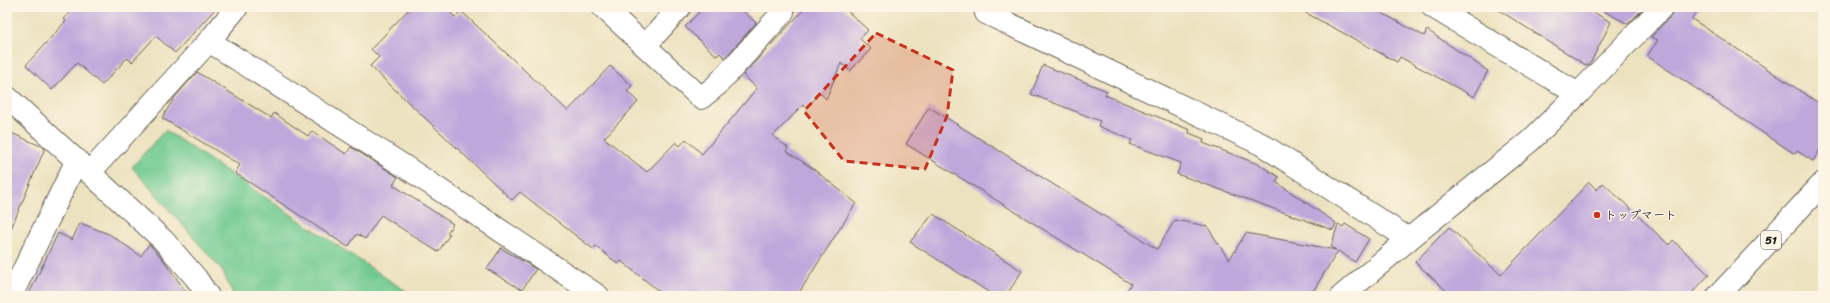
<svg xmlns="http://www.w3.org/2000/svg" width="1830" height="303" viewBox="0 0 1830 303" font-family="Sriracha,'Klee One',sans-serif">
<style>
.green{fill:#71ca91;stroke:#467356}
.building{fill:#bea7db}
.lines{fill:none;stroke-linecap:round;stroke-linejoin:round}
.minor-casing{stroke:#656155;stroke-width:24}
.trunk-casing{stroke:#656155;stroke-width:24}
.minor{stroke:#fff;stroke-width:22}
.trunk{stroke:#fff;stroke-width:22}
.marked{fill:#c8321e;fill-opacity:0.2;stroke:#c8321e;stroke-width:3;stroke-dasharray:8 5;stroke-linejoin:round}
.poi-dot{fill:#c8321e;stroke:#fcf5e5;stroke-width:1.5}
.labels{text-anchor:middle;stroke-width:3;stroke-linejoin:round;paint-order:stroke}
.shield{fill:#fcf5e5;stroke:#5f5d58;stroke-width:1}
.shield-label{font-size:11px;font-weight:bold;fill:#1c1c1c}
.poi-label{font-size:12px;font-weight:bold;fill:#1c1c1c;stroke:#fcf5e5;text-anchor:start}
</style>
<rect width="100%" height="100%" fill="#fcf5e5"/>
<filter id="ink" filterUnits="userSpaceOnUse"><feTurbulence type="fractalNoise" baseFrequency=".025" numOctaves="2"/><feDisplacementMap in="SourceGraphic" scale="8" xChannelSelector="R" yChannelSelector="G"/><feConvolveMatrix kernelMatrix="1 2 1 2 8 2 1 2 1" color-interpolation-filters="sRGB"/></filter>
<filter id="wash" filterUnits="userSpaceOnUse"><feTurbulence type="fractalNoise" baseFrequency=".012" numOctaves="4" result="noise"/><feDisplacementMap in="SourceGraphic" scale="16" xChannelSelector="R" yChannelSelector="G"/><feGaussianBlur stdDeviation="0.9" result="paint"/><feColorMatrix in="noise" values="0 0 0 0 0 0 0 0 0 0 0 0 0 0 0 0 0 1.4 0 .05"/><feComposite in="paint" operator="in"/></filter>
<g filter="url(#wash)">
<rect width="100%" height="100%" fill="#ede2c0"/>
<!-- green -->
<path class="green" d="M165,130L401,288L416,296H234L222,270L132,167Z"/>
<g id="blocks">
<!-- building -->
<g class="building">
<path d="M75,7H217L175,53L156,36L132,62L127,58L102,85L77,63L52,90L26,65L66,21L64,19Z"/>
<path d="M411,7H444L455,17L461,11L568,111L610,66L632,86L627,91L638,102L604,138L647,172L676,142L680,146L686,139L702,154L757,88L743,75L806,7H843L868,30L860,39L871,49L850,71L841,63L826,99L820,93L806,108L803,105L773,136L788,148L786,151L812,168L856,203L797,296H665L621,261L618,264L596,246L593,249L520,192L512,200L370,66L379,57L371,49Z"/>
<path d="M704,7H739L756,23L725,58L720,53L717,56L685,27Z"/>
<path d="M1295,7H1371L1424,36L1427,30L1488,71L1474,97L1400,57L1397,62Z"/>
<path d="M1494,7H1584L1611,22L1591,62L1587,66Z"/>
<path d="M1596,7H1645L1628,24Z"/>
<path d="M1674,7H1700L1692,19L1823,106V145L1813,161L1797,151L1795,154L1647,56L1658,40L1651,37L1671,16Z"/>
<path d="M1043,65L1107,91L1105,95L1190,130L1189,133L1204,139L1203,143L1258,164L1279,177L1276,182L1336,223L1333,230L1177,174L1181,163L1130,144L1132,140L1098,126L1100,121L1031,94Z"/>
<path d="M197,72L271,118L274,113L308,136L312,131L346,154L351,147L398,177L393,185L453,224L447,233L450,234L438,252L381,215L365,239L357,234L348,247L235,173L240,165L162,118L175,97Z"/>
<path d="M929,107L1157,249L1175,220L1207,226L1229,260L1246,233L1336,250L1331,247L1338,224L1343,227L1345,224L1369,239L1355,262L1338,251L1310,296H1123L1131,284L906,144Z"/>
<path d="M7,131L45,148L7,238Z"/>
<path d="M1589,182L1597,190L1603,183L1669,245L1673,240L1709,275L1689,296H1452L1415,262L1449,227L1501,275Z"/>
<path d="M933,214L1022,271L1006,296H995L910,242Z"/>
<path d="M80,223L109,234L141,256L149,244L162,258L189,296H28L58,233L72,240Z"/>
<path d="M501,248L536,269L522,290L487,269Z"/>
</g>
</g>
</g>
<g filter="url(#ink)">
<use href="#blocks" fill-opacity="0" stroke="#656155" stroke-width="1"/>
<g class="lines">
<defs>
<g id="minor">
<path d="M603,7L701,98L717,85L783,12"/>
<path d="M1433,7L1578,94"/>
<path d="M986,13L1261,144L1409,239"/>
<path d="M209,41L407,168L598,296"/>
<path d="M645,46L680,7"/>
<path d="M7,97L163,240L196,278L208,296"/>
<path d="M90,172L209,41L237,7"/>
<path d="M11,296L77,160"/>
<path d="M1342,296L1409,239L1530,141L1578,94L1662,7"/>
</g>
<path id="trunk" d="M1718,296L1823,183"/>
</defs>
<!-- minor casing -->
<use href="#minor" class="minor-casing"/>
<!-- trunk casing -->
<use href="#trunk" class="trunk-casing"/>
<!-- minor -->
<use href="#minor" class="minor"/>
<!-- trunk -->
<use href="#trunk" class="trunk"/>
</g>
</g>
<!-- marked area -->
<path class="marked" d="M876,33L953,70L947,116L925,169L844,161L804,111Z"/>
<!-- markers -->
<circle class="poi-dot" cx="1597" cy="215" r="4"/>
<g class="labels">
<!-- shield labels -->
<rect class="shield" x="1761" y="231" width="20" height="18" rx="3"/>
<g class="shield-label">
<text x="1771" y="244">51</text>
</g>
<!-- poi labels -->
<g class="poi-label">
<text x="1605" y="219">トップマート</text>
</g>
</g>
<!-- margin -->
<rect width="1830" height="303" fill="none" stroke="#fcf5e5" stroke-width="24"/>
</svg>
